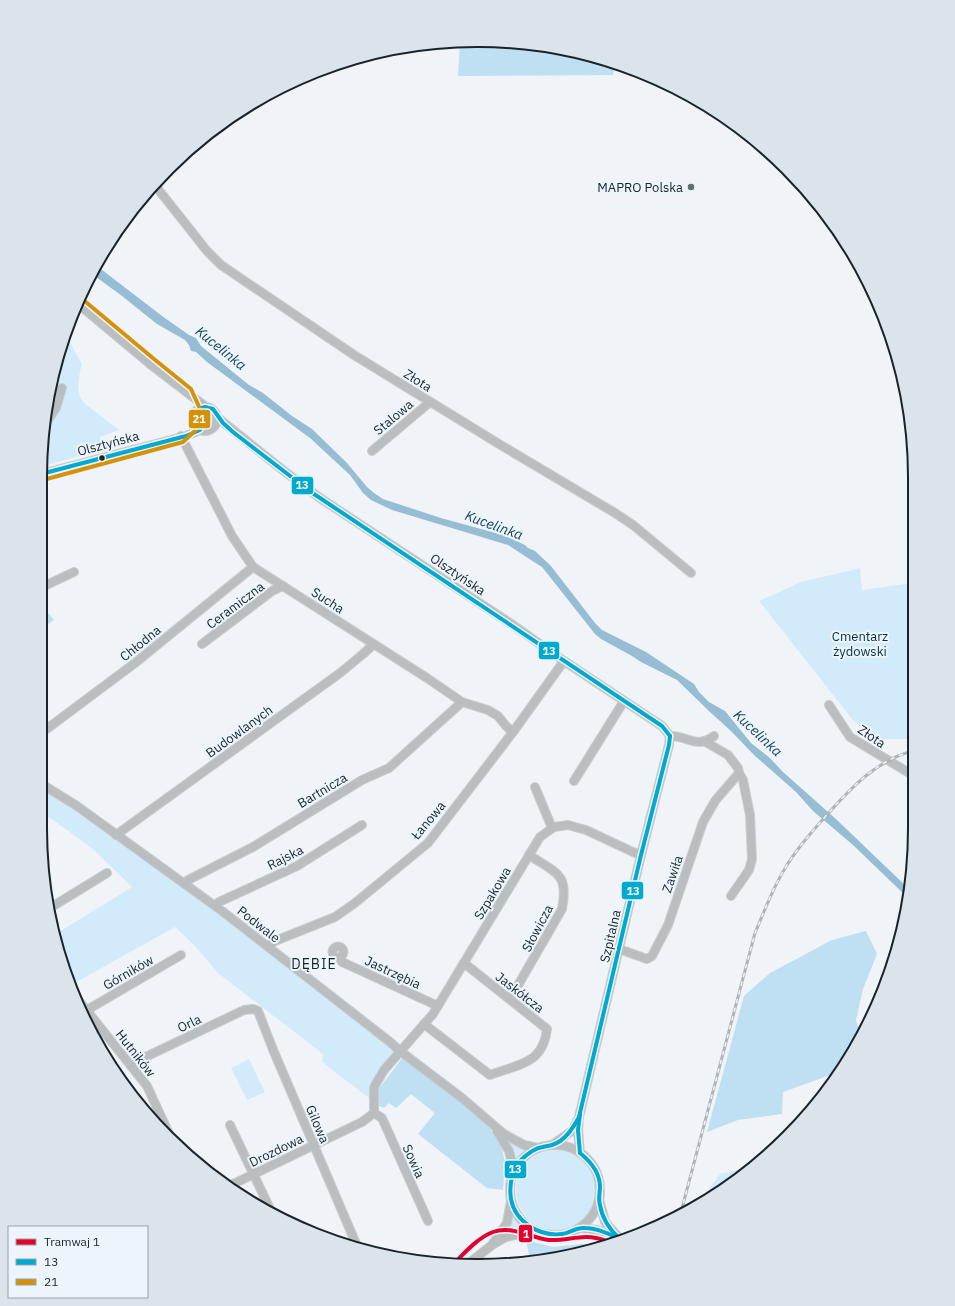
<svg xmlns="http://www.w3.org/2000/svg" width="955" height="1306" viewBox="0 0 955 1306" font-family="'IBM Plex Sans',sans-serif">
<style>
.green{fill:#d2ebfb}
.forest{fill:#bfdff3}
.water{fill:#96bdd4}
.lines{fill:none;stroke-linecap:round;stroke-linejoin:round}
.minor-casing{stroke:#caced2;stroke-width:10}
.minor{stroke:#babec0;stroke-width:8}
.rail-casing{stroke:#b0b3b7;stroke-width:3}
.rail{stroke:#ecf5fb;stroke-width:1.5;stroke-dasharray:4.5;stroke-linecap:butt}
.bus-1-casing{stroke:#ecf5fb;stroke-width:7}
.bus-2-casing{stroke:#ecf5fb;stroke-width:7}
.bus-1{stroke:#00a9ce;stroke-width:4}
.bus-2{stroke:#d69206;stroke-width:4}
.tram-1-casing{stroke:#ecf5fb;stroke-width:7}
.tram-1{stroke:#e4002b;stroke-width:4}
.poi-dot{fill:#656c71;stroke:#ecf5fb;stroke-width:1.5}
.bus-dot{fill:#1a2329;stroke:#ecf5fb;stroke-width:1.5}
.labels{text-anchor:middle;stroke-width:4;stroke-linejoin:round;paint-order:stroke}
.poi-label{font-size:13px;fill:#1a2329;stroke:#ecf5fb;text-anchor:end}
.street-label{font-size:13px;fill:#1a2329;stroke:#ecf5fb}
.park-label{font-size:13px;fill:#013046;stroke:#ecf5fb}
.water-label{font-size:14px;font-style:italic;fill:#133e55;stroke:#ecf5fb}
.neighbourhood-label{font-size:14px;letter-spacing:1px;fill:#1a2329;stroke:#ecf5fb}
.rim{fill:none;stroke:#1a2329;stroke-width:2}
.line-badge{stroke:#ecf5fb;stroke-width:1.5}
.badge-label{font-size:11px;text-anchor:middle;font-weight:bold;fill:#fff}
</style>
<rect width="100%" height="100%" fill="#f0f4f8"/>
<!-- green -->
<g class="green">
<path d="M65,334L82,364C79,376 75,390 83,402L119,430L100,437L104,450L42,466L55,364Z"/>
<circle cx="205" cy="419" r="8"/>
<path d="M860,568L862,590L912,583L913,739H882L867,732L852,719L759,601L801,582Z"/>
<path d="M40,786C163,866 277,958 393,1047L395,1052L369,1085V1098L322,1062L323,1054L218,973L193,944L175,927L71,985L69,983L55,942L54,935L132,887L93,849L53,820L40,812Z"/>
<path d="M249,1059L265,1092L247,1100L231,1068Z"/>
<path d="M507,1141L517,1146L530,1149L522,1154L515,1163Z"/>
<circle cx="556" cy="1190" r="40"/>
<path d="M737,1170L747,1173L701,1200L720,1174Z"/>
<path d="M513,1215L526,1229H517L503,1235Z"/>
</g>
<!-- forest -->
<g class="forest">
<path d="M460,41L534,44L615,62L613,75L458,76Z"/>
<path d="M40,604L54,620L40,630Z"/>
<path d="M866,931L877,954L863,989L856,1020L861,1036L836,1073L783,1092L782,1114L738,1120L707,1132L744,996L770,973L832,940Z"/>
<path d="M403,1057L446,1090L488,1125L502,1149L505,1163L503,1190L487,1188L418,1134L435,1113L411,1094L396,1108L389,1103L384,1108L377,1105L378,1090Z"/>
<path d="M526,1240L553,1247L582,1244H601L534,1262L519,1263L530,1259Z"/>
</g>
<!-- water -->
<path class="water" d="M97,266L162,316L189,335L196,338L201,346L249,385L263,393L292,416L312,429L347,463L367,487L374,493L383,499L395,503L441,518L503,535L525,545L528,548L535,551L551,566L595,623L602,630L646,652L694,684L699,692L709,702L725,711L751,743L770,758L783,772L837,820L909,889L907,897L853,845L813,811L796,792L754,755L731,731L710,712L677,680L641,662L632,656L601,639L595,634L550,577L542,567L534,562L508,545L392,510L371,500L363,493L350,475L310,438L207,362L196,352L191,351L189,345L185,340L157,324L122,296L92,274Z"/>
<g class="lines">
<defs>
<g id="minor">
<path d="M154,184L207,251L221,265L354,355L499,444L615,513L633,525L691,573"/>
<path d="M77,303L150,364L206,407"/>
<circle cx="205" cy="419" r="12"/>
<path d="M218,418L284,471L320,498L513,625L564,661L662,726L670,736"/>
<path d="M48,420L56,408L62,388"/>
<path d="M181,436L232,536L253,567L427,678L462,702L488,710L498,716L506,726L513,732"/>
<path d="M372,451L430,402"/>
<path d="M41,474L186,436L200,430"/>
<path d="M40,588L74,572"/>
<path d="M202,644L272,591L283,586"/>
<path d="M829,705L850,737L914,776"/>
<path d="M40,734L135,663L253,567"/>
<path d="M670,736C682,735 694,745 705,741C708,740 711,738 714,736"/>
<path d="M704,741L728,755L738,768L739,773L743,780L750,815L752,859L749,870L731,896"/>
<path d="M574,781L624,701"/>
<path d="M40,783L77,806L222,911L390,1042L400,1051L462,1098L504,1134L524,1145L538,1148"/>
<path d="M535,787L552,828"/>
<path d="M116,835L340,673L363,654L374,644"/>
<path d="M185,884L188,880L253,847L362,780L389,768L462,702"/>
<path d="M216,906L219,902L297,866L362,825"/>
<path d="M50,908L107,873"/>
<path d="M268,946L275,941L335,917L355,903L428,843L513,732L564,661"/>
<circle cx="338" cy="952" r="5.5"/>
<path d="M619,949L647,959L652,956L668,925L703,822L715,801L739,773"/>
<path d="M340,958L342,962L438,1006"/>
<path d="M72,992L147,1086L170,1136"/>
<path d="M510,999L562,909C569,873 556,873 529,855"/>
<path d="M87,1010L181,955"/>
<path d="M424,1024L490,1075C502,1070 527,1065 536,1055C543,1048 546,1038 547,1029L464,963"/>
<path d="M131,1066L137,1061L244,1010L253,1009L258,1011L274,1052L357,1246"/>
<path d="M374,1113V1087L384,1070L433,1014L540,837L554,827L568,825L586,830L633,852L641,855"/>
<path d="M374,1113L382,1118L428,1221"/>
<path d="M230,1125L272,1213"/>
<path d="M497,1131L509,1151L514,1171"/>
<path d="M552,1145L573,1130L577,1121"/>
<circle cx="555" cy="1190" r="45"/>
<path d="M580,1153L578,1130L579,1117L641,855L669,745L670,736"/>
<path d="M231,1185L362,1122L374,1113"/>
<path d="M599,1199L605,1222L620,1239"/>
<path d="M580,1228L597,1230L617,1238"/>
<path d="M493,1243L507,1223L511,1201"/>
<path d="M468,1264L492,1245L506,1237L534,1231"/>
</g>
</defs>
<!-- minor casing -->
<use href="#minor" class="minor-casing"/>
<!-- minor -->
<use href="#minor" class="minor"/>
<defs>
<path id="rail" d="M681,1212L755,933C764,912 772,890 784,870C795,851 810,834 825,817C849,790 876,760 913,751"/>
</defs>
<!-- rail casing -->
<use href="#rail" class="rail-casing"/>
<!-- rail -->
<use href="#rail" class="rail"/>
<defs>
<g id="bus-1">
<path d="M194,424C194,415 196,409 205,407L213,409L223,423L233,432L311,492L662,726L670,736"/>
<path d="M41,474L186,436L200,430"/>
<path d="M580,1114L578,1130L580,1153"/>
<path d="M580,1153C590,1161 600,1173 600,1187C600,1193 598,1198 600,1205C602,1218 610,1230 620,1239"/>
<path d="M620,1239C609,1234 597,1228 585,1228C576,1227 570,1233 562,1234C540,1237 515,1222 511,1199C509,1186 512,1172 520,1161C526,1155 534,1148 543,1147C546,1146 549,1146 552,1145C565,1141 573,1128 579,1117L641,855L669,745L670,736"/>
</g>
<path id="bus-2" d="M43,480L183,442L198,428L200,425L199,420L201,411L191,389L154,359L81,298"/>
</defs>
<!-- bus-1 casing -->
<use href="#bus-1" class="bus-1-casing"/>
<!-- bus-2 casing -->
<use href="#bus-2" class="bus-2-casing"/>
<!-- bus-1 -->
<use href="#bus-1" class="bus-1"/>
<!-- bus-2 -->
<use href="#bus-2" class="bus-2"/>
<defs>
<path id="tram-1" d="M452,1265C464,1254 477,1238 493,1232C512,1225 531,1238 549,1240C562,1241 574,1237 586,1237C595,1237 602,1239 610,1242"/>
</defs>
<!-- tram-1 casing -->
<use href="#tram-1" class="tram-1-casing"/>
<!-- tram-1 -->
<use href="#tram-1" class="tram-1"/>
</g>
<!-- markers -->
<circle class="poi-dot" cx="691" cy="187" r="4"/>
<circle class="bus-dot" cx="102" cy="458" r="3.5"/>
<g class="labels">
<!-- poi labels -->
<g class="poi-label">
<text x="683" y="192">MAPRO Polska</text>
</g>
<!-- street labels -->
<g class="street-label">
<text transform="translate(418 380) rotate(32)" y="5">Złota</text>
<text transform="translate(393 417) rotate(-40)" y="5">Stalowa</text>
<text transform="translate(108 443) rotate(-15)" y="5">Olsztyńska</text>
<text transform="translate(458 574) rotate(34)" y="5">Olsztyńska</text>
<text transform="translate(328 600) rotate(33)" y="5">Sucha</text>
<text transform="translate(235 605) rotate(-37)" y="5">Ceramiczna</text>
<text transform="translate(140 643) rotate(-39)" y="5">Chłodna</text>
<text transform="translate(239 731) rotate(-36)" y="5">Budowlanych</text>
<text transform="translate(872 736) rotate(34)" y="5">Złota</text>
<text transform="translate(322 790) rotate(-31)" y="5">Bartnicza</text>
<text transform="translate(428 820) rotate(-50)" y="5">Łanowa</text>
<text transform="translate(285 857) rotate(-27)" y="5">Rajska</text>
<text transform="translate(672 874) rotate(-71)" y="5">Zawiła</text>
<text transform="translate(492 893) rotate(-59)" y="5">Szpakowa</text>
<text transform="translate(259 924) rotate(38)" y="5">Podwale</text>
<text transform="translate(537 928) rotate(-62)" y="5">Słowicza</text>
<text transform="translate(610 936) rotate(-77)" y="5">Szpitalna</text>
<text transform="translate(128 972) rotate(-30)" y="5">Górników</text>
<text transform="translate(393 972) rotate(25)" y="5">Jastrzębia</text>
<text transform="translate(520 992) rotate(38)" y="5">Jaskółcza</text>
<text transform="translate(189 1023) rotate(-26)" y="5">Orla</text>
<text transform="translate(136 1053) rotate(52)" y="5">Hutników</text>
<text transform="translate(318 1124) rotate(67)" y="5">Gilowa</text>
<text transform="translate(276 1150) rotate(-26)" y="5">Drozdowa</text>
<text transform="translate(414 1161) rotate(66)" y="5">Sowia</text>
</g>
<!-- park labels -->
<g class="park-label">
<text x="860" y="641">Cmentarz<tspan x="860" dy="15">żydowski</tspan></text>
</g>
<!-- water labels -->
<g class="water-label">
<text transform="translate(221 348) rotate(39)" y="5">Kucelinka</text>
<text transform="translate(494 525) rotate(20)" y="5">Kucelinka</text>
<text transform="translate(758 733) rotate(43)" y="5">Kucelinka</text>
</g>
<!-- neighbourhood labels -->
<g class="neighbourhood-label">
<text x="314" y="969">DĘBIE</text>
</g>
</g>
<!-- crop -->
<path d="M0 0H955V1306H0ZM477 47H478A430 430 0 0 1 908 477V829A430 430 0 0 1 478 1259H477A430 430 0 0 1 47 829V477A430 430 0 0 1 477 47Z" fill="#dbe4ea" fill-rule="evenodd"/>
<path class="rim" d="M477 47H478A430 430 0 0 1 908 477V829A430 430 0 0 1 478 1259H477A430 430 0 0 1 47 829V477A430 430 0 0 1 477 47Z"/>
<g class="line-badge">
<rect x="188" y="409" width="23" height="20" rx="4" fill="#d69206"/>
<rect x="291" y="476" width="23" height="19" rx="4" fill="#00a9ce"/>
<rect x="538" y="641" width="22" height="19" rx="4" fill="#00a9ce"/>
<rect x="621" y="881" width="23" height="19" rx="4" fill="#00a9ce"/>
<rect x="504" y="1160" width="23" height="19" rx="4" fill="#00a9ce"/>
<rect x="518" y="1224" width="15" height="19" rx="4" fill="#e4002b"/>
</g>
<g class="badge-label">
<text x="199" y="423">21</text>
<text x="302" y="489">13</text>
<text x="549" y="655">13</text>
<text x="633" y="895">13</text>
<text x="515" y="1173">13</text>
<text x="526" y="1238">1</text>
</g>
<!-- legend -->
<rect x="8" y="1226" width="140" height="72" fill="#ecf5fb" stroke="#98a1a7"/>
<rect x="16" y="1239" width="20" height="6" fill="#e4002b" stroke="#98a1a7"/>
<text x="44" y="1246" font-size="12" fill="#1a2329">Tramwaj 1</text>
<rect x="16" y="1259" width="20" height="6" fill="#00a9ce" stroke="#98a1a7"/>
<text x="44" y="1266" font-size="12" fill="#1a2329">13</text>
<rect x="16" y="1279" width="20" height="6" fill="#d69206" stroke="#98a1a7"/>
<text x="44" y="1286" font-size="12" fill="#1a2329">21</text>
</svg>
